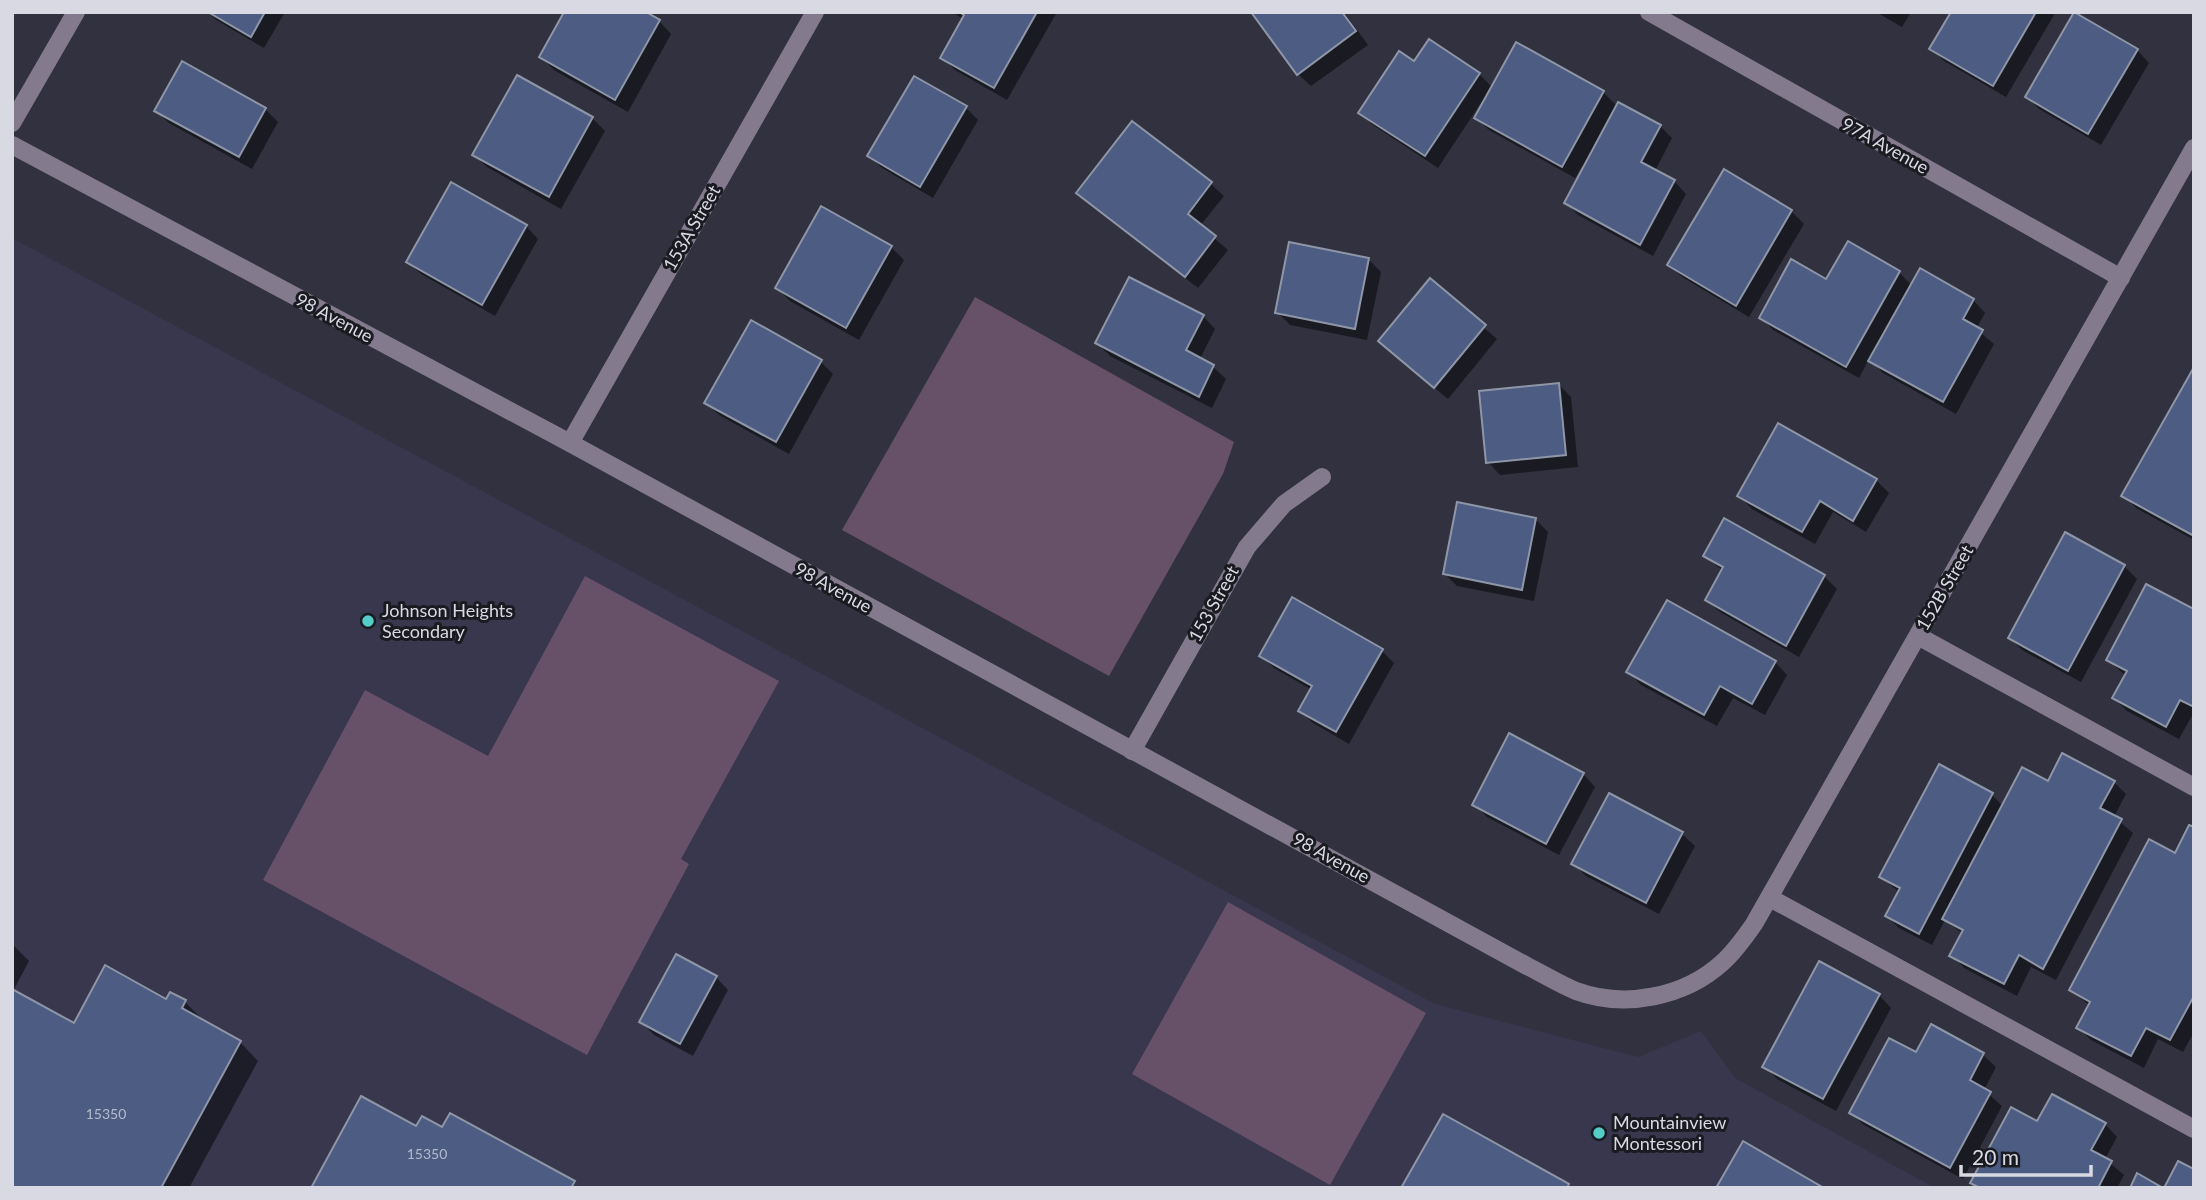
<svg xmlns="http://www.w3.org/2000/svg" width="2206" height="1200" viewBox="0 0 2206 1200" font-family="Lato,sans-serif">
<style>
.built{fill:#38374d}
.green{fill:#675168}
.shadow{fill:#0007}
.building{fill:#4c5c82;stroke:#8e96a7;stroke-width:2}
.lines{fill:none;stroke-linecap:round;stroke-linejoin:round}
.minor{stroke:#837b8d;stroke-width:18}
.poi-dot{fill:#54cdc8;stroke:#1a1a21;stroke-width:2.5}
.labels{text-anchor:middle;stroke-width:6;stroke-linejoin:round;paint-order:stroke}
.number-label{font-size:14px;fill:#b6bacb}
.street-label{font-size:18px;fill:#d9d9e3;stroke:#1a1a21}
.poi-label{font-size:18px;fill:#d9d9e3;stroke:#1a1a21;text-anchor:start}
</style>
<rect width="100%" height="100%" fill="#313140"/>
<!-- built -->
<path class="built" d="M12,238L1435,1004L1638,1057L1701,1031L1735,1078L1935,1188H12Z"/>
<!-- green -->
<g class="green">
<path d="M975,297L1234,442L1223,474L1109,676L842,530Z"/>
<path d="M585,576L779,681L681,859L689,864L587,1055L263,880L365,690L488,756Z"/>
<path d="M1228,902L1426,1013L1330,1185L1132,1074Z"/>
</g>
<!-- shadow -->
<g class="shadow">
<path d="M208,12H285L264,48L216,20Z"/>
<path d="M951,12H1057L1007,100L955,70L943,58L964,19Z"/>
<path d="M1253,12H1344L1368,45L1311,86L1298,74Z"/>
<path d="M1876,12H1911L1902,27Z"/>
<path d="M1953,12H2051L2054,15L2006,97L1944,61L1932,49Z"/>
<path d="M659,21L671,34L628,112L554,70L541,57Z"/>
<path d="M2137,50L2149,63L2101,145L2039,109L2027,97Z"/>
<path d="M1415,63L1479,74L1493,88L1603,92L1618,107L1660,126L1672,138L1655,171L1674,181L1686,194L1653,256L1578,215L1566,203L1585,168L1582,166L1575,178L1489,130L1476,118L1484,103L1482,101L1438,168L1373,125L1360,113Z"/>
<path d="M966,108L978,120L933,198L882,168L869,156Z"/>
<path d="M265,109L278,122L252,169L169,123L156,111Z"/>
<path d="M592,118L605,131L561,209L487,167L474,155Z"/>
<path d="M1133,123L1211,184L1224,196L1200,226L1228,250L1198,288L1091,205L1079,192Z"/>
<path d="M1725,171L1791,211L1804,224L1749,317L1682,277L1669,265Z"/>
<path d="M526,226L538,239L495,316L421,274L408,262Z"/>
<path d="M891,247L904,260L859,340L790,301L777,288Z"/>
<path d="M1368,259L1381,272L1367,340L1290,325L1277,312Z"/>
<path d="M1899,272L1912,286L1973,300L1985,313L1976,329L1994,344L1956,414L1883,373L1869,359L1859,378L1773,330L1761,317L1827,282Z"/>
<path d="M1430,281L1497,339L1448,399L1393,353Z"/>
<path d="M1203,316L1215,329L1200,359L1213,367L1226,379L1212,408L1110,356L1097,343Z"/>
<path d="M821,362L833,374L789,454L719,415L707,403Z"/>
<path d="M2194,370V540L2136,508L2124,495Z"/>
<path d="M1558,384L1571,397L1578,467L1500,475L1488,462Z"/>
<path d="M1876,480L1889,493L1866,532L1833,512L1815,544L1752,509L1739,496Z"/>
<path d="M1536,520L1548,532L1534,601L1457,586L1444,573Z"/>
<path d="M1725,520L1824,576L1837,589L1799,657L1720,612L1707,600L1723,571L1705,556Z"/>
<path d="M2124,566L2137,579L2081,682L2022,650L2010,638Z"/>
<path d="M2194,611V712L2179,739L2127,711L2114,698L2126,676L2108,660Z"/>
<path d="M1382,651L1394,663L1349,744L1313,723L1300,710L1312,690L1274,668L1261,656Z"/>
<path d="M1775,662L1787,675L1765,715L1733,698L1717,726L1641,685L1629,672Z"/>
<path d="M1583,774L1595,787L1559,855L1487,817L1474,804Z"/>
<path d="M2114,782L2126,794L2114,817L2133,833L2056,980L2031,967L2017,996L1964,968L1952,955L1963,934L1945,920L1932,945L1899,928L1887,916L1899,892L1881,877L1992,795L2003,806L2049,783Z"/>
<path d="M1610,795L1682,834L1695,846L1659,914L1586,876L1573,863Z"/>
<path d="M2194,829V1032L2183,1052L2158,1039L2144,1068L2091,1040L2079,1028L2090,1006L2071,990Z"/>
<path d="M12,944L29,961L13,991L74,1025L167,1001L185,1002L203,1020L240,1042L258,1061L189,1188H12Z"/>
<path d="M716,977L728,990L693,1056L654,1035L641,1022Z"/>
<path d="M1879,995L1891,1008L1836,1111L1777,1079L1765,1066Z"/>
<path d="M1931,1027L1983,1055L1996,1067L1984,1090L2002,1106L1963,1179L1864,1125L1851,1113L1917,1054Z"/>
<path d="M2105,1124L2117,1137L2105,1159L2124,1175L2117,1188H1978L1972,1182Z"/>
</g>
<!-- building -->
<g class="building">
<path d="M208,12H265L251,37Z"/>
<path d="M564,12H646L660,20L615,100L539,57Z"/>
<path d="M959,12H1037L994,88L940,58L964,15Z"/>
<path d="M1251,12H1342L1356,31L1297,75Z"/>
<path d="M1951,12H2036L1993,86L1929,49Z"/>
<path d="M2074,12L2138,49L2088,134L2025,97Z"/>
<path d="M1429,39L1480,73L1425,156L1358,113L1399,51L1414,61Z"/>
<path d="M1516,42L1604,91L1562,167L1474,118Z"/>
<path d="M182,61L266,108L239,157L154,111Z"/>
<path d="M517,75L593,117L549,197L472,155Z"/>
<path d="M914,76L967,106L920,187L867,156Z"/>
<path d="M1618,102L1661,125L1641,162L1675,180L1640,245L1564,203Z"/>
<path d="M1132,121L1212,182L1188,214L1216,236L1185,277L1076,193Z"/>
<path d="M1724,169L1792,210L1736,306L1667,265Z"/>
<path d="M451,182L527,225L482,305L406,262Z"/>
<path d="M821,206L892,246L846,328L775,288Z"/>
<path d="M1848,241L1900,271L1846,367L1759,318L1791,259L1826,279Z"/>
<path d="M1289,242L1369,258L1355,329L1275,313Z"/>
<path d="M1920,268L1974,299L1963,319L1983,330L1943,402L1868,361Z"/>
<path d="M1129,277L1204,315L1186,350L1214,365L1199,397L1095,343Z"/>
<path d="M1430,278L1486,325L1434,388L1378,341Z"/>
<path d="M751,320L822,360L776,442L704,403Z"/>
<path d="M2194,367V536L2121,496Z"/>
<path d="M1559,383L1566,455L1486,463L1479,391Z"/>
<path d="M1778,423L1877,479L1853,521L1820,501L1802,532L1737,496Z"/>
<path d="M1457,502L1536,518L1522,590L1443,574Z"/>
<path d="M1724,518L1825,575L1786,646L1705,600L1723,567L1703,556Z"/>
<path d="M2065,532L2125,565L2068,671L2008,638Z"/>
<path d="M2146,584L2194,609V707L2180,700L2166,727L2112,698L2127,671L2106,660Z"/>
<path d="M1292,597L1383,649L1336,732L1298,711L1312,686L1259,656Z"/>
<path d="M1667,600L1776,661L1752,704L1720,686L1704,715L1626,672Z"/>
<path d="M1509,733L1584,773L1546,844L1472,805Z"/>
<path d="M2062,753L2115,781L2100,808L2122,819L2043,969L2019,955L2004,984L1949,956L1963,930L1942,919L2022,767L2048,781Z"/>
<path d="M1939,764L1993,793L1919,934L1885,916L1900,888L1879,877Z"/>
<path d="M1609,793L1683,832L1646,903L1571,864Z"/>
<path d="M2189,825L2194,827V996L2170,1040L2146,1028L2131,1056L2076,1028L2090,1002L2069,990L2149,839L2175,853Z"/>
<path d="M676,954L717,976L680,1044L639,1022Z"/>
<path d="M1819,961L1880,994L1823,1099L1762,1067Z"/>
<path d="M105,965L166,999L170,992L186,1000L182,1008L241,1041L161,1188H12V989L74,1023Z"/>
<path d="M1931,1024L1984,1053L1970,1080L1991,1092L1950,1168L1849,1113L1889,1038L1916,1052Z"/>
<path d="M2052,1094L2106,1123L2091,1150L2112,1161L2098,1188H1980L1970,1183L2011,1107L2037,1121Z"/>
<path d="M361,1096L416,1126L422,1116L442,1127L450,1113L575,1181L571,1188H311Z"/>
<path d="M1443,1114L1569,1184L1567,1188H1401Z"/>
<path d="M1743,1141L1824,1188H1716Z"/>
<path d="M2178,1161L2194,1169V1188H2164Z"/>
<path d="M2137,1173L2163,1188H2130Z"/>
</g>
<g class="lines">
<!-- minor -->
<g class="minor">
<path d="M1649,12L2121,278"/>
<path d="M12,123L76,12"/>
<path d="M12,145L570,443L1527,966C1543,974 1559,984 1576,991C1625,1009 1685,997 1723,962C1735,951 1745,937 1754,924L2194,148"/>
<path d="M570,443L815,12"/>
<path d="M1918,636L2194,787"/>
<path d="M1132,751L1247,547L1284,504L1322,477"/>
<path d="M1770,898L2194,1129"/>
</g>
</g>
<!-- markers -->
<g class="poi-dot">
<circle cx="368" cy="621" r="7"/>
<circle cx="1599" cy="1133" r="7"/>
</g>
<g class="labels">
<!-- number labels -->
<g class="number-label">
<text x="106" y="1119">15350</text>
<text x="427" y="1159">15350</text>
</g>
<!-- street labels -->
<g class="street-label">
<text transform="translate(1885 146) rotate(29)" y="6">97A Avenue</text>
<text transform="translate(692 228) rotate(-60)" y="6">153A Street</text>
<text transform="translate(334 318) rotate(28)" y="6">98 Avenue</text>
<text transform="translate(833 588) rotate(29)" y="6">98 Avenue</text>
<text transform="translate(1945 588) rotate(-60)" y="6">152B Street</text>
<text transform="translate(1214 604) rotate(-61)" y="6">153 Street</text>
<text transform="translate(1331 858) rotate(29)" y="6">98 Avenue</text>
</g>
<!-- poi labels -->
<g class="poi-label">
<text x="382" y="617">Johnson Heights<tspan x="382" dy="21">Secondary</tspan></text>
<text x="1613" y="1129">Mountainview<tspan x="1613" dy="21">Montessori</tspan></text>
</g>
</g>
<!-- border -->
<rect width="2206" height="1200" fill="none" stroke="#d9d9e3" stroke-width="28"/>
<!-- scale -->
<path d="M1961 1165v10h130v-10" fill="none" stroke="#d9d9e3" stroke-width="3.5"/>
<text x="1972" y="1165" font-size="21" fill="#d9d9e3" stroke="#1a1a21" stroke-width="5" paint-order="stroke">20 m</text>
</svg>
